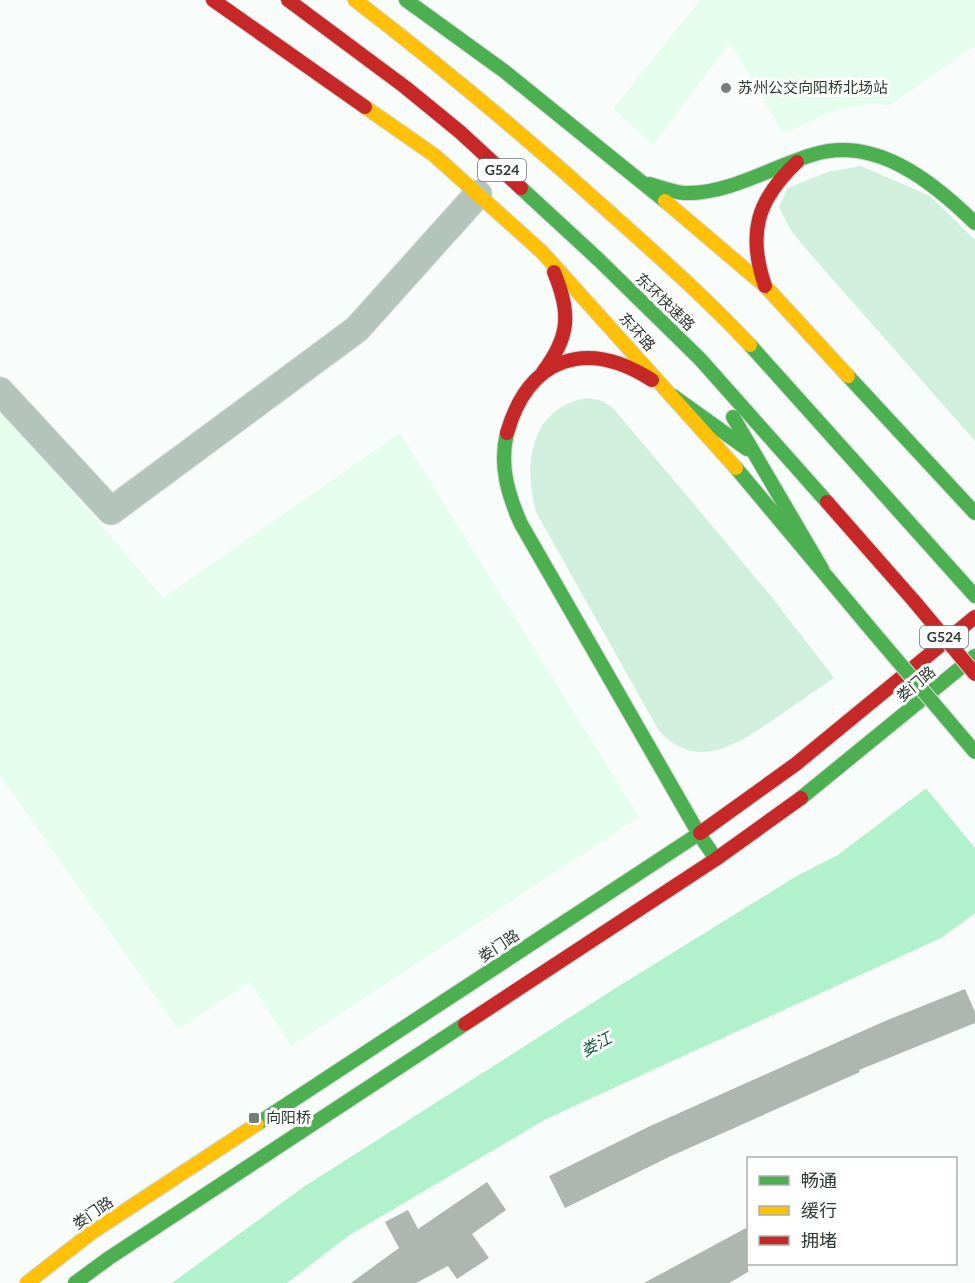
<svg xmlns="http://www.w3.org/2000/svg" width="975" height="1283" viewBox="0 0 975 1283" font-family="Lato,'Noto Sans SC',sans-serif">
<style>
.built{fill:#e4fded}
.green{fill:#d0efdc}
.water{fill:#b1f1cc}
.pier{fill:#f8fcfa}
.building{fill:#aeb6b1}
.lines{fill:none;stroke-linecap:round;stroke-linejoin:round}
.street-casing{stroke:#d4d8d6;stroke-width:29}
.fast-casing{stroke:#d4d8d6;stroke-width:16}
.slow-casing{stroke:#d4d8d6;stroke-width:16}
.jam-casing{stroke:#d4d8d6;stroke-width:16}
.street{stroke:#b3c5ba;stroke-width:27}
.fast{stroke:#4caf50;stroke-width:14}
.slow{stroke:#ffc107;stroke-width:14}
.jam{stroke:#c62828;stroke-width:14}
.fast-bridge-casing{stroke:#d4d8d6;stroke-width:16;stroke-linecap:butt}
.jam-bridge-casing{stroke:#d4d8d6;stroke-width:16;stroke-linecap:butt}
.fast-bridge{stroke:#4caf50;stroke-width:14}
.jam-bridge{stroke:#c62828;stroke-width:14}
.poi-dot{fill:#747e78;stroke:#fff;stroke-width:2}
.labels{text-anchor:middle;stroke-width:6;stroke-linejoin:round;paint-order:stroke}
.shield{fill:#fff;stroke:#6c7570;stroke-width:1.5}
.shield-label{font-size:14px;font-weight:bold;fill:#2d3a32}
.poi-label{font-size:15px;fill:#2d3a32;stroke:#fff;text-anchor:start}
.street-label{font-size:15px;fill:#2d3a32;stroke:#fff}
.water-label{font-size:16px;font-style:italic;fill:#175a3a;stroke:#fff}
</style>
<rect width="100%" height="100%" fill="#f8fcfa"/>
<!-- built -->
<g class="built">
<path d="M700,0H975V45L889,106L874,103L855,106L835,111L783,133L730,42L653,145L613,109Z"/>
<path d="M0,407L163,598L400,433L639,817L291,1046L250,982L178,1029L0,775Z"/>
</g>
<!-- green -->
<g class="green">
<path d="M861,166L930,196L975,240V441L806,249L792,232L779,207L788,188L828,172Z"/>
<path d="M587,398L603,401L613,408L771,596L834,678C814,691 795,705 776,718C738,743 699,773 659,731L536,512C523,465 530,407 587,398Z"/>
</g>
<!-- water -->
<path class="water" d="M975,751V913L941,938L546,1119L348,1236L287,1283H172L305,1186L619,986L795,877L838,855Z"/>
<!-- pier -->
<path class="pier" d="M975,748V848L924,786Z"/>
<!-- building -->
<g class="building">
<path d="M965,989L975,1012V1023L859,1070L860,1072L669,1157L565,1208L549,1176L648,1127L885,1021Z"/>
<path d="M487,1182L506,1210L472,1234L489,1258L457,1279L448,1266L416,1283H351L399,1248L385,1222L408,1210L418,1229Z"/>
<path d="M748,1227V1272L729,1283H644Z"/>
</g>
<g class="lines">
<defs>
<path id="street" d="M0,391L111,511L357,329L478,194"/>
<g id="fast">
<path d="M406,0L504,71L665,201"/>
<path d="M649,184C660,187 673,192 684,193C728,195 773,166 815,154C877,136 934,183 975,223"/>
<path d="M521,188L599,260L700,359L827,502"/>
<path d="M750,345L975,596"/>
<path d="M848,376L975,513"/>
<path d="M673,396L747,449"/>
<path d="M733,417L822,569"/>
<path d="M507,433C499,465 508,495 521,524L699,834L716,859"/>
<path d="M736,468L874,633"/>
<path d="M801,798L975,656"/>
<path d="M257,1124L700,833"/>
<path d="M75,1283L109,1258L465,1024"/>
</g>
<g id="slow">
<path d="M355,0C442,67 526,137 607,210C656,254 705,297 750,345"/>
<path d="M365,107L434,155L542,252L736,468"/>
<path d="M665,201L765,286L848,376"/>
<path d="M27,1283L91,1233L257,1124"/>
</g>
<g id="jam">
<path d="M213,0L365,107"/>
<path d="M288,0L405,87L460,132L521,188"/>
<path d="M765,286C747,233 757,200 797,162"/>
<path d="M543,372C570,336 571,313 554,272"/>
<path d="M507,433C529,357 586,338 652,380"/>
<path d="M827,502L914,601"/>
<path d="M700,833L796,764L975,617"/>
<path d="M465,1024L716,859L801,798"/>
</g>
</defs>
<!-- street casing -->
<use href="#street" class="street-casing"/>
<!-- fast casing -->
<use href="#fast" class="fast-casing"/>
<!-- slow casing -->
<use href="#slow" class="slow-casing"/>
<!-- jam casing -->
<use href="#jam" class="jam-casing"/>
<!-- street -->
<use href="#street" class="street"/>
<!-- fast -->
<use href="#fast" class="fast"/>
<!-- slow -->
<use href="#slow" class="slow"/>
<!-- jam -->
<use href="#jam" class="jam"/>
<defs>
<path id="fast-bridge" d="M874,633L975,752"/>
<path id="jam-bridge" d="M914,601L975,674"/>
</defs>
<!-- fast-bridge casing -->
<use href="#fast-bridge" class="fast-bridge-casing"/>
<!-- jam-bridge casing -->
<use href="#jam-bridge" class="jam-bridge-casing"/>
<!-- fast-bridge -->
<use href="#fast-bridge" class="fast-bridge"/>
<!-- jam-bridge -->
<use href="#jam-bridge" class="jam-bridge"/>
</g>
<!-- markers -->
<g class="poi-dot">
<circle cx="726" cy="88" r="6"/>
<rect x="248" y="1112" width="12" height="12" rx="3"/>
</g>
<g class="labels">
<!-- shield labels -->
<g class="shield">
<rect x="478" y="159" width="48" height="22" rx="4.5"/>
<rect x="920" y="626" width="48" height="22" rx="4.5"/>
</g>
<g class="shield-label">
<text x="502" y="175">G524</text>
<text x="944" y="642">G524</text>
</g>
<!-- poi labels -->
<g class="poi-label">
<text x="738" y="93">苏州公交向阳桥北场站</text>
<text x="266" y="1123">向阳桥</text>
</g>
<!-- street labels -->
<g class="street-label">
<text transform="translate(665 302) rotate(44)" y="5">东环快速路</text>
<text transform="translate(637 332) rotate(48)" y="5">东环路</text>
<text transform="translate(916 684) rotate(-40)" y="5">娄门路</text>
<text transform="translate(499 946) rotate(-33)" y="5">娄门路</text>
<text transform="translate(93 1213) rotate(-34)" y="5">娄门路</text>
</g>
<!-- water labels -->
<g class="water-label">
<text transform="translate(596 1044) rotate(-28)" y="6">娄江</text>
</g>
</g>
<!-- legend -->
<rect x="747" y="1157" width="210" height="108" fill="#ffffff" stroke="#abb0ad" stroke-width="1.5"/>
<rect x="759" y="1176" width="30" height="9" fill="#4caf50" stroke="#abb0ad" stroke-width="1.5"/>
<text x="801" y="1187" font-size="18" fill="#2d3a32">畅通</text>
<rect x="759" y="1206" width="30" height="9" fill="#ffc107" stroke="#abb0ad" stroke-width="1.5"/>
<text x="801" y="1217" font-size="18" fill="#2d3a32">缓行</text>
<rect x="759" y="1236" width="30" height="9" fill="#c62828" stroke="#abb0ad" stroke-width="1.5"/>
<text x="801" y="1247" font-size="18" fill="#2d3a32">拥堵</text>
</svg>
